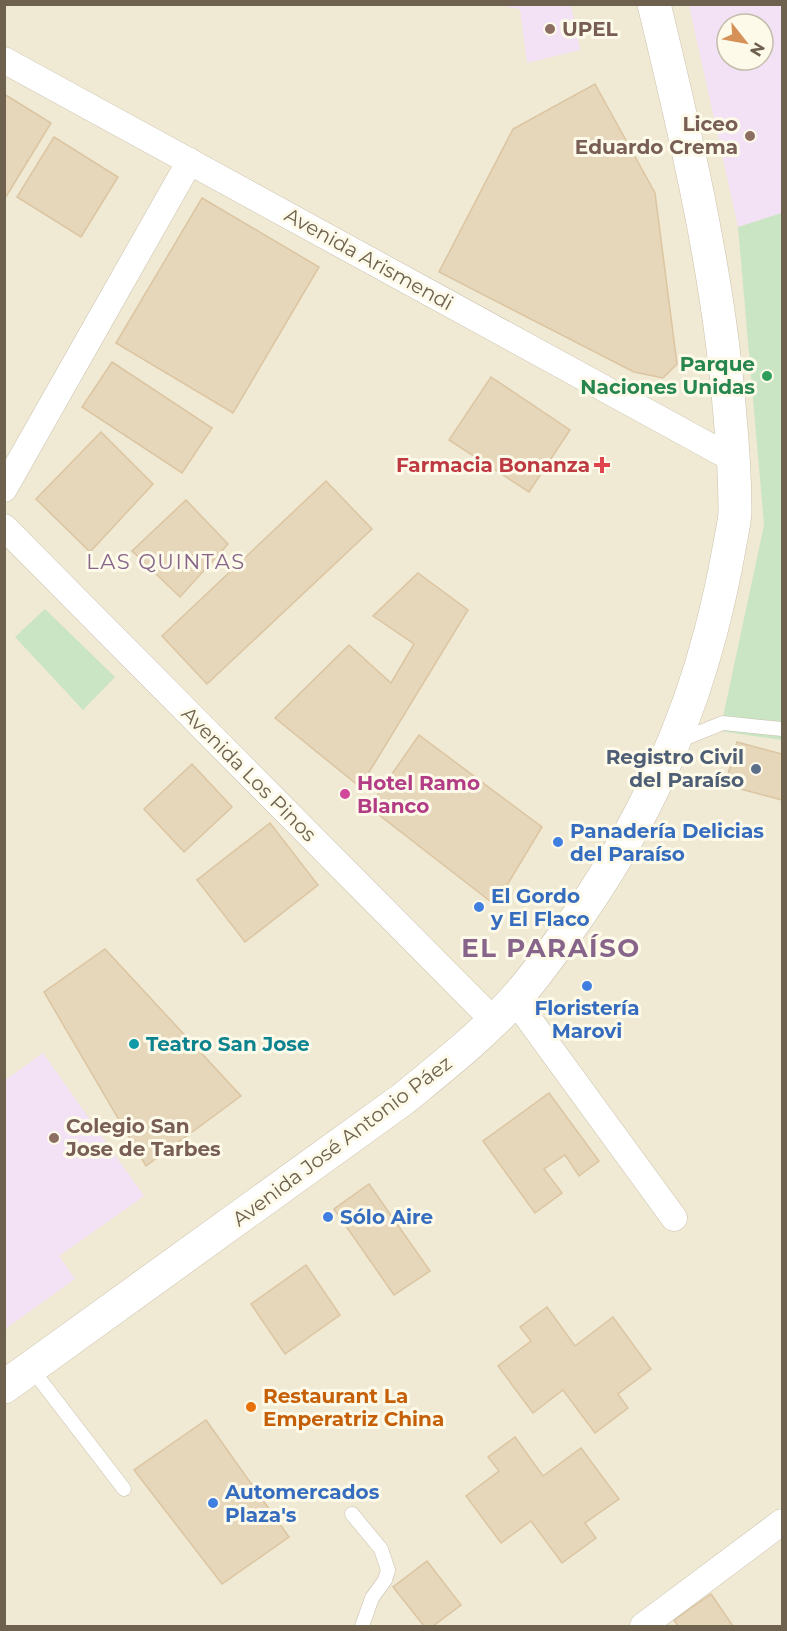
<svg xmlns="http://www.w3.org/2000/svg" width="787" height="1631" viewBox="0 0 787 1631" font-family="Montserrat,sans-serif">
<style>
.residential{fill:#f0e9d3;fill-rule:evenodd}
.education{fill:#f3e1f5;fill-rule:evenodd}
.green{fill:#cae5c4}
.building{fill:#e6d6ba;stroke:#dcc5a1;stroke-width:1.5}
.lines{fill:none;stroke-linecap:round;stroke-linejoin:round}
.lane-casing{stroke:#c8c0ac;stroke-width:15}
.street-casing{stroke:#c8c0ac;stroke-width:27}
.secondary-casing{stroke:#cbc1ab;stroke-width:34}
.lane{stroke:#fff;stroke-width:14}
.street{stroke:#fff;stroke-width:26}
.secondary{stroke:#fff;stroke-width:33}
.education-dot{fill:#8d6e63;stroke:#fdfaea;stroke-width:2}
.leisure-dot{fill:#2e9e5b;stroke:#fdfaea;stroke-width:2}
.health-dot{fill:#e0444e;stroke:#fdfaea;stroke-width:2}
.service-dot{fill:#5c6f8a;stroke:#fdfaea;stroke-width:2}
.hotel-dot{fill:#d1479c;stroke:#fdfaea;stroke-width:2}
.shop-dot{fill:#3f7fe0;stroke:#fdfaea;stroke-width:2}
.culture-dot{fill:#0f9aa8;stroke:#fdfaea;stroke-width:2}
.food-dot{fill:#e8710a;stroke:#fdfaea;stroke-width:2}
.labels{text-anchor:middle;stroke-width:6;stroke-linejoin:round;paint-order:stroke}
.education-label{font-size:20px;font-weight:bold;fill:#785e54;stroke:#fdfaea;text-anchor:start}
.street-label{font-size:20px;fill:#6e614d;stroke:#fdfaea}
.leisure-label{font-size:20px;font-weight:bold;fill:#27864d;stroke:#fdfaea;text-anchor:end}
.health-label{font-size:20px;font-weight:bold;fill:#be3a42;stroke:#fdfaea;text-anchor:end}
.service-label{font-size:20px;font-weight:bold;fill:#4e5e75;stroke:#fdfaea;text-anchor:end}
.hotel-label{font-size:20px;font-weight:bold;fill:#b23c85;stroke:#fdfaea;text-anchor:start}
.shop-label{font-size:20px;font-weight:bold;fill:#366cbe;stroke:#fdfaea;text-anchor:start}
.culture-label{font-size:20px;font-weight:bold;fill:#0d838f;stroke:#fdfaea;text-anchor:start}
.food-label{font-size:20px;font-weight:bold;fill:#c56008;stroke:#fdfaea;text-anchor:start}
.neighbourhood-label{font-size:21px;letter-spacing:1.5px;fill:#87658b;stroke:#fdfaea}
.district-label{font-size:26px;font-weight:bold;letter-spacing:1.5px;fill:#87658b;stroke:#fdfaea}
</style>
<rect width="100%" height="100%" fill="#f9f6e4"/>
<!-- residential -->
<path class="residential" d="M5,5H782V1626H5ZM727,24H763V60H727Z"/>
<!-- education -->
<g class="education">
<path d="M497,5H571L580,50L527,63L520,9Z"/>
<path d="M689,5H782V213L738,227ZM727,24H763V60H727Z"/>
<path d="M43,1053L144,1196L59,1256L75,1279L5,1329V1080Z"/>
</g>
<!-- green -->
<g class="green">
<path d="M782,213V740L720,731L764,525L738,227Z"/>
<path d="M45,609L115,677L83,710L15,637Z"/>
</g>
<!-- building -->
<g class="building">
<path d="M595,84L655,193L677,364L663,378L634,372L439,272L513,129Z"/>
<path d="M4,94L51,123L4,200Z"/>
<path d="M54,137L118,177L81,237L17,197Z"/>
<path d="M202,198L319,267L233,413L116,343Z"/>
<path d="M112,362L212,428L182,473L82,407Z"/>
<path d="M491,377L570,430L529,492L449,440Z"/>
<path d="M101,432L153,484L90,552L36,499Z"/>
<path d="M326,481L372,529L207,684L162,636Z"/>
<path d="M186,500L228,544L180,597L132,551Z"/>
<path d="M418,573L468,610L360,787L275,718L349,645L391,683L414,644L373,616Z"/>
<path d="M419,735L542,827L495,905L369,807Z"/>
<path d="M737,742L782,754V800L725,785Z"/>
<path d="M192,764L232,807L184,852L144,809Z"/>
<path d="M270,823L318,885L245,942L197,880Z"/>
<path d="M105,949L241,1096L146,1166L44,992Z"/>
<path d="M549,1093L599,1161L579,1176L565,1155L544,1169L562,1193L535,1213L483,1141Z"/>
<path d="M369,1184L430,1271L394,1295L334,1209Z"/>
<path d="M306,1265L340,1315L285,1354L251,1304Z"/>
<path d="M547,1307L575,1346L613,1317L651,1369L618,1394L628,1408L595,1433L563,1390L533,1413L498,1366L531,1341L520,1327Z"/>
<path d="M206,1420L289,1537L222,1584L134,1470Z"/>
<path d="M515,1437L543,1476L581,1448L619,1499L585,1523L596,1538L562,1563L531,1521L501,1543L466,1496L499,1471L488,1457Z"/>
<path d="M427,1561L461,1605L433,1626H424L393,1587Z"/>
<path d="M711,1594L733,1626H678L674,1620Z"/>
</g>
<g class="lines">
<defs>
<g id="lane">
<path d="M678,741L723,723L782,729"/>
<path d="M31,1368L124,1489"/>
<path d="M352,1514L381,1549L388,1570L385,1580L372,1598L362,1626"/>
</g>
<g id="street">
<path d="M4,60L733,459"/>
<path d="M4,489L190,161"/>
<path d="M4,527L493,1020"/>
<path d="M515,1000L674,1218"/>
<path d="M643,1626L782,1522"/>
</g>
<path id="secondary" d="M4,1387L403,1099C442,1067 483,1035 516,998C534,978 549,957 564,936C632,843 682,743 711,631C718,604 724,577 729,549C731,537 734,525 735,513C735,480 733,448 730,416C719,276 687,140 654,4"/>
</defs>
<!-- lane casing -->
<use href="#lane" class="lane-casing"/>
<!-- street casing -->
<use href="#street" class="street-casing"/>
<!-- secondary casing -->
<use href="#secondary" class="secondary-casing"/>
<!-- lane -->
<use href="#lane" class="lane"/>
<!-- street -->
<use href="#street" class="street"/>
<!-- secondary -->
<use href="#secondary" class="secondary"/>
</g>
<!-- markers -->
<g class="education-dot">
<circle cx="550" cy="29" r="6"/>
<circle cx="750" cy="136" r="6"/>
<circle cx="54" cy="1138" r="6"/>
</g>
<circle class="leisure-dot" cx="767" cy="376" r="6"/>
<path class="health-dot" d="M599 456h6v6h6v6h-6v6h-6v-6h-6v-6h6z"/>
<circle class="service-dot" cx="756" cy="769" r="6"/>
<circle class="hotel-dot" cx="345" cy="794" r="6"/>
<g class="shop-dot">
<circle cx="558" cy="842" r="6"/>
<circle cx="479" cy="907" r="6"/>
<circle cx="587" cy="986" r="6"/>
<circle cx="328" cy="1217" r="6"/>
<circle cx="213" cy="1503" r="6"/>
</g>
<circle class="culture-dot" cx="134" cy="1044" r="6"/>
<circle class="food-dot" cx="251" cy="1407" r="6"/>
<g class="labels">
<!-- education labels -->
<g class="education-label">
<text x="562" y="36">UPEL</text>
<text x="738" y="131" text-anchor="end">Liceo<tspan x="738" dy="23">Eduardo Crema</tspan></text>
<text x="66" y="1133">Colegio San<tspan x="66" dy="23">Jose de Tarbes</tspan></text>
</g>
<!-- street labels -->
<g class="street-label">
<text transform="translate(369 259) rotate(29)" y="7">Avenida Arismendi</text>
<text transform="translate(249 774) rotate(45)" y="7">Avenida Los Pinos</text>
<text transform="translate(342 1141) rotate(-37)" y="7">Avenida José Antonio Páez</text>
</g>
<!-- leisure labels -->
<g class="leisure-label">
<text x="755" y="371">Parque<tspan x="755" dy="23">Naciones Unidas</tspan></text>
</g>
<!-- health labels -->
<g class="health-label">
<text x="590" y="472">Farmacia Bonanza</text>
</g>
<!-- service labels -->
<g class="service-label">
<text x="744" y="764">Registro Civil<tspan x="744" dy="23">del Paraíso</tspan></text>
</g>
<!-- hotel labels -->
<g class="hotel-label">
<text x="357" y="790">Hotel Ramo<tspan x="357" dy="23">Blanco</tspan></text>
</g>
<!-- shop labels -->
<g class="shop-label">
<text x="570" y="838">Panadería Delicias<tspan x="570" dy="23">del Paraíso</tspan></text>
<text x="491" y="903">El Gordo<tspan x="491" dy="23">y El Flaco</tspan></text>
<text x="587" y="1015" text-anchor="middle">Floristería<tspan x="587" dy="23">Marovi</tspan></text>
<text x="340" y="1224">Sólo Aire</text>
<text x="225" y="1499">Automercados<tspan x="225" dy="23">Plaza's</tspan></text>
</g>
<!-- culture labels -->
<g class="culture-label">
<text x="146" y="1051">Teatro San Jose</text>
</g>
<!-- food labels -->
<g class="food-label">
<text x="263" y="1403">Restaurant La<tspan x="263" dy="23">Emperatriz China</tspan></text>
</g>
<!-- neighbourhood labels -->
<g class="neighbourhood-label">
<text x="166" y="569">LAS QUINTAS</text>
</g>
<!-- district labels -->
<g class="district-label">
<text x="551" y="957">EL PARAÍSO</text>
</g>
</g>
<!-- border -->
<rect width="787" height="1631" fill="none" stroke="#6e614d" stroke-width="12"/>
<!-- north arrow -->
<g transform="translate(745 42) rotate(121)"><circle r="28" fill="#fdfaea" stroke="#c4bdab" stroke-width="1.5"/>
<path d="M0-4.5L10 22L0 15L-10 22Z" fill="#d59157"/>
<text y="-9" font-size="16" font-weight="bold" text-anchor="middle" fill="#6e614d">N</text>
</g>
</svg>
